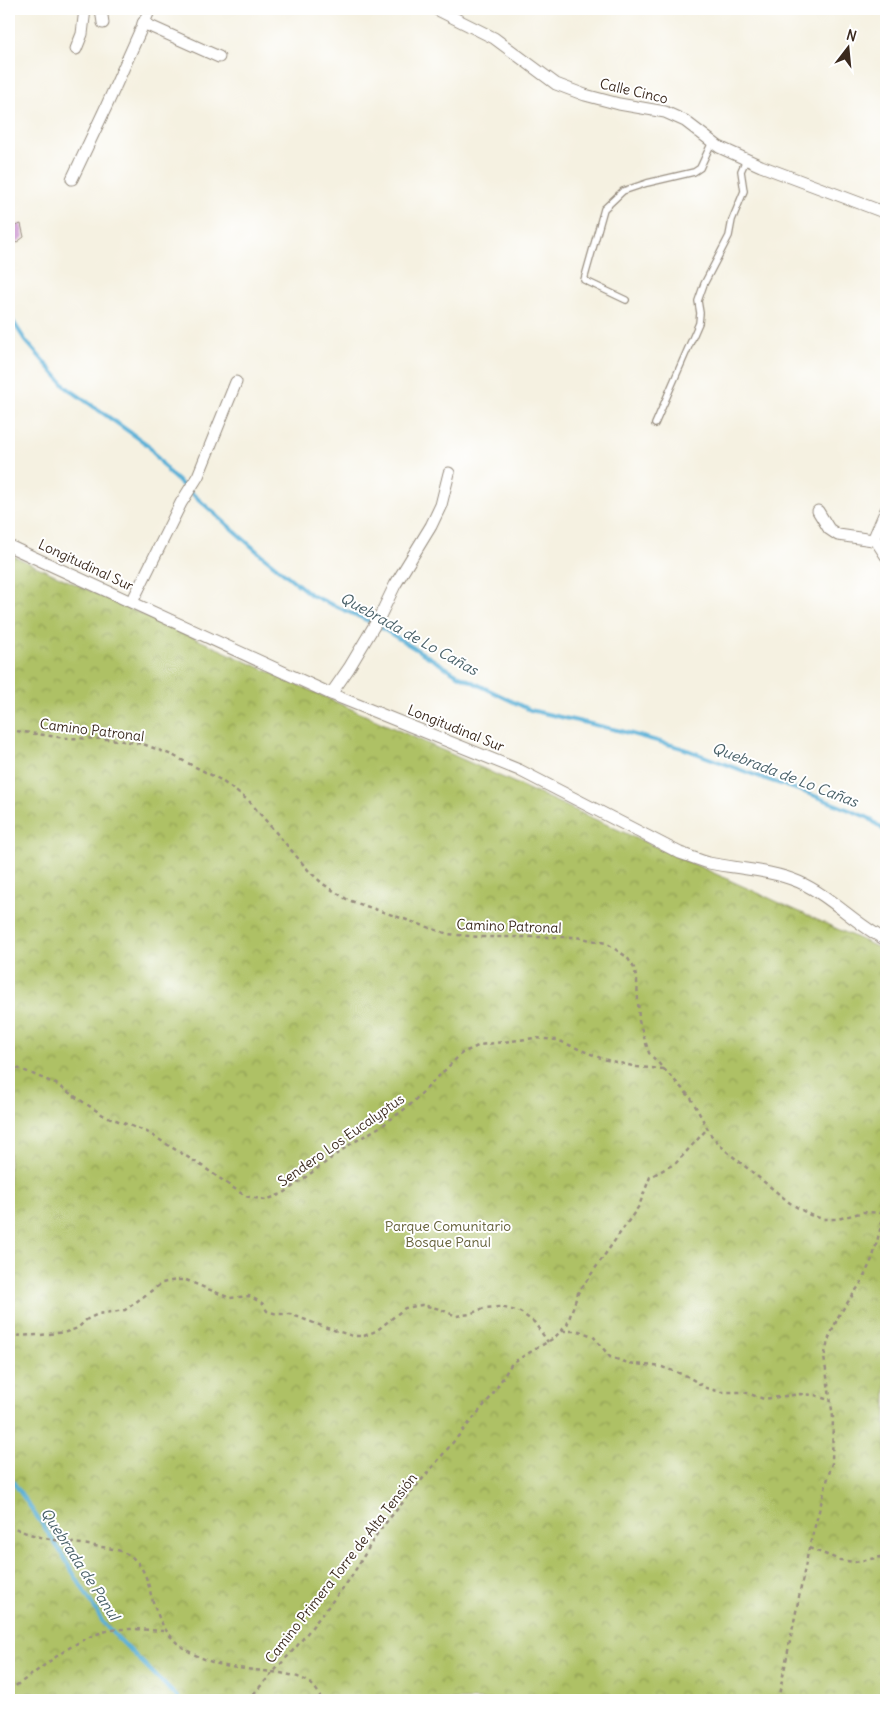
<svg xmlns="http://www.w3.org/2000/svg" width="895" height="1709" viewBox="0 0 895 1709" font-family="Delius,sans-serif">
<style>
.park{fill:url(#park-crowns);stroke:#747642}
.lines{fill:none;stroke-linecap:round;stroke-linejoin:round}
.stream{stroke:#5bb1d7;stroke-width:4}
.building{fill:#ca93cf}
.lane-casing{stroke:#988e80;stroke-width:8}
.street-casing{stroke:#988e80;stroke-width:13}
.path{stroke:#988e80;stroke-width:2.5;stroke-dasharray:4 4;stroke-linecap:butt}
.lane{stroke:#fff;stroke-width:5.5}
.street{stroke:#fff;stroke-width:11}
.labels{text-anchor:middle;stroke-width:4;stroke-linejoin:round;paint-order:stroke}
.street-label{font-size:14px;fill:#3b2a1e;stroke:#fff}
.park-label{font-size:14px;fill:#635f37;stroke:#fff}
.water-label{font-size:15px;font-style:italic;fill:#486068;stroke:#fff}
</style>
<defs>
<pattern id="park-crowns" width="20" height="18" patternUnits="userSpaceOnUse" patternTransform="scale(1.25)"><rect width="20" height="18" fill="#aec165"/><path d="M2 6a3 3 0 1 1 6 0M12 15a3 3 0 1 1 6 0" fill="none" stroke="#8f9d53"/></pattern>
</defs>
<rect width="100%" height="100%" fill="#fff"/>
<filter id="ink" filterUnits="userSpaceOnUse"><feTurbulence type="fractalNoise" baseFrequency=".02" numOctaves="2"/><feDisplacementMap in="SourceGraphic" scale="10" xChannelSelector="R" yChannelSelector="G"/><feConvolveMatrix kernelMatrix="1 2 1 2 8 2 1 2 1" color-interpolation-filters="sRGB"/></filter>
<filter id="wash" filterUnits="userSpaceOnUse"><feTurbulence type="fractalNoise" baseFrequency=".0096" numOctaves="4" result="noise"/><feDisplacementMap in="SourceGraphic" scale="20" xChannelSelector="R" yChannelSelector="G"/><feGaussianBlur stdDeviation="1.12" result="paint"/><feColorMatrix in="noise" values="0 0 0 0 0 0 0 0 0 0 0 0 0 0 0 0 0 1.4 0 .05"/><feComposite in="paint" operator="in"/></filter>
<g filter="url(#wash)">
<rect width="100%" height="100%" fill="#f5f1e1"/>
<!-- park -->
<path class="park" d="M9,554L886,951V1700H9Z"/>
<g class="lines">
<!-- stream -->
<g class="stream">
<path d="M9,315L25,340L66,387L148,445L170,474L258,552L311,595L375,624L458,675L530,710L621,731L682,748L760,777L810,794L869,818L886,832"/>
<path d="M9,1478L14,1483L60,1551L104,1624L180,1700"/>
</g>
</g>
<g id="blocks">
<!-- building -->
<path class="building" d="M21,224L24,237L9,248V228Z"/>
</g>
</g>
<g filter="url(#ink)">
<use href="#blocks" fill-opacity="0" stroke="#988e80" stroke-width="1"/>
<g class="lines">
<defs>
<g id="lane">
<path d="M626,300L584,280L604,209L623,191L647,183L694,172L700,168L712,142"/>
<path d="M655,424L699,323L700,313L698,301L704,284L729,236L732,220L744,191L741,171L746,160"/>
</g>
<g id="street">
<path d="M101,9L103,23"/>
<path d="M436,9L494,38L556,84L585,95L619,104L665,112L685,121L719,147L761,166L886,213"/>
<path d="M143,23L219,57"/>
<path d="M76,49L82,34L85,9"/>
<path d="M72,179L106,107L150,9"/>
<path d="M818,511L829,529L838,535L873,540L877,542L886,556"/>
<path d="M873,540L886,510"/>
<path d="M9,546L331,694L519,770L680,853C689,856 699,860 709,863C739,869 771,870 799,882C831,896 855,924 886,940"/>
<path d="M132,602L181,503L198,476L236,382"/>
<path d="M331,694L349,668L380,616L395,585L431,526L441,505L449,473"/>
</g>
</defs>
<!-- lane casing -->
<use href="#lane" class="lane-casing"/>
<!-- street casing -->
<use href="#street" class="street-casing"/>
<!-- path -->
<g class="path">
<path d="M9,730L65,738L110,739L143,744L172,755L219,779L249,801L309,871L323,884L348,900L448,934L479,937H576L606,943L627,957L634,968L637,981L639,1021L649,1053L691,1098L711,1135L725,1150L790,1203L810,1215L823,1219H838L863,1212L886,1213"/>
<path d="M9,1066L23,1070L56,1084L103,1115L147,1132L202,1166L245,1196L266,1200L284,1193L349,1145L383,1125L410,1105L462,1053L480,1045L534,1038L557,1040L603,1059L637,1067L664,1069"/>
<path d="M562,1331H579L593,1336L610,1357L628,1363L662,1367L687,1376L706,1388L721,1392H744L764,1399L800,1394L815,1395L831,1401"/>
<path d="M9,1336L40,1335L66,1332L78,1328L86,1320L98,1314L125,1310L162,1283L176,1280H186L230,1298L249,1296L262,1303L267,1311L277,1314H290L327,1328L353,1336H364L376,1331L405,1308L422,1305L440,1309L456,1316L470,1314L484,1308L501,1307L520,1312L534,1322L548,1342"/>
<path d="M9,1524C30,1540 74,1542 101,1547C111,1548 125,1551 133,1558C144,1567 148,1582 151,1595C162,1634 177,1650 215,1663C238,1672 291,1669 308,1682C314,1685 320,1694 321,1700"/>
<path d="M809,1548L840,1560L855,1562L886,1556"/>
<path d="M9,1690C39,1672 66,1644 100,1633C120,1626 144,1630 165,1631"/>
<path d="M248,1700L297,1646L350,1579L378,1532L491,1397L512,1363L554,1338L567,1325L578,1293L639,1206L650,1177L676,1163L707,1129"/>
<path d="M778,1700L809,1548L832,1463L833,1417L824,1357L829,1338L839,1315L861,1283L873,1257L881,1226L886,1195"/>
</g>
<!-- lane -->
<use href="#lane" class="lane"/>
<!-- street -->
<use href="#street" class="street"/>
</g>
</g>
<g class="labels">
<!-- street labels -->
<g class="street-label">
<text transform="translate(634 91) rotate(13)" y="5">Calle Cinco</text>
<text transform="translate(86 565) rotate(25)" y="5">Longitudinal Sur</text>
<text transform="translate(456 728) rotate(22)" y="5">Longitudinal Sur</text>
<text transform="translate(92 730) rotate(7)" y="5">Camino Patronal</text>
<text transform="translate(509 926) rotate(2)" y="5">Camino Patronal</text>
<text transform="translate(341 1140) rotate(-35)" y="5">Sendero Los Eucalyptus</text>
<text transform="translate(341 1568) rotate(-52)" y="5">Camino Primera Torre de Alta Tensión</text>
</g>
<!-- park labels -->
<g class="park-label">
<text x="448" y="1231">Parque Comunitario<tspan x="448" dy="16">Bosque Panul</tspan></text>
</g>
<!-- water labels -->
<g class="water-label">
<text transform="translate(409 634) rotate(29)" y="5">Quebrada de Lo Cañas</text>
<text transform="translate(785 775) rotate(21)" y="5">Quebrada de Lo Cañas</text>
<text transform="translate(80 1564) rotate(57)" y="5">Quebrada de Panul</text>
</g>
</g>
<!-- margin -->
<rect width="895" height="1709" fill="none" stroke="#fff" stroke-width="30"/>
<!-- north arrow -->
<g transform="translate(848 48) rotate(16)" stroke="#ffffff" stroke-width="4" paint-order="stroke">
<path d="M0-4L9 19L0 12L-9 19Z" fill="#3b2a1e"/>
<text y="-8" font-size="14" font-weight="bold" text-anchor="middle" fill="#3b2a1e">N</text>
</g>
</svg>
